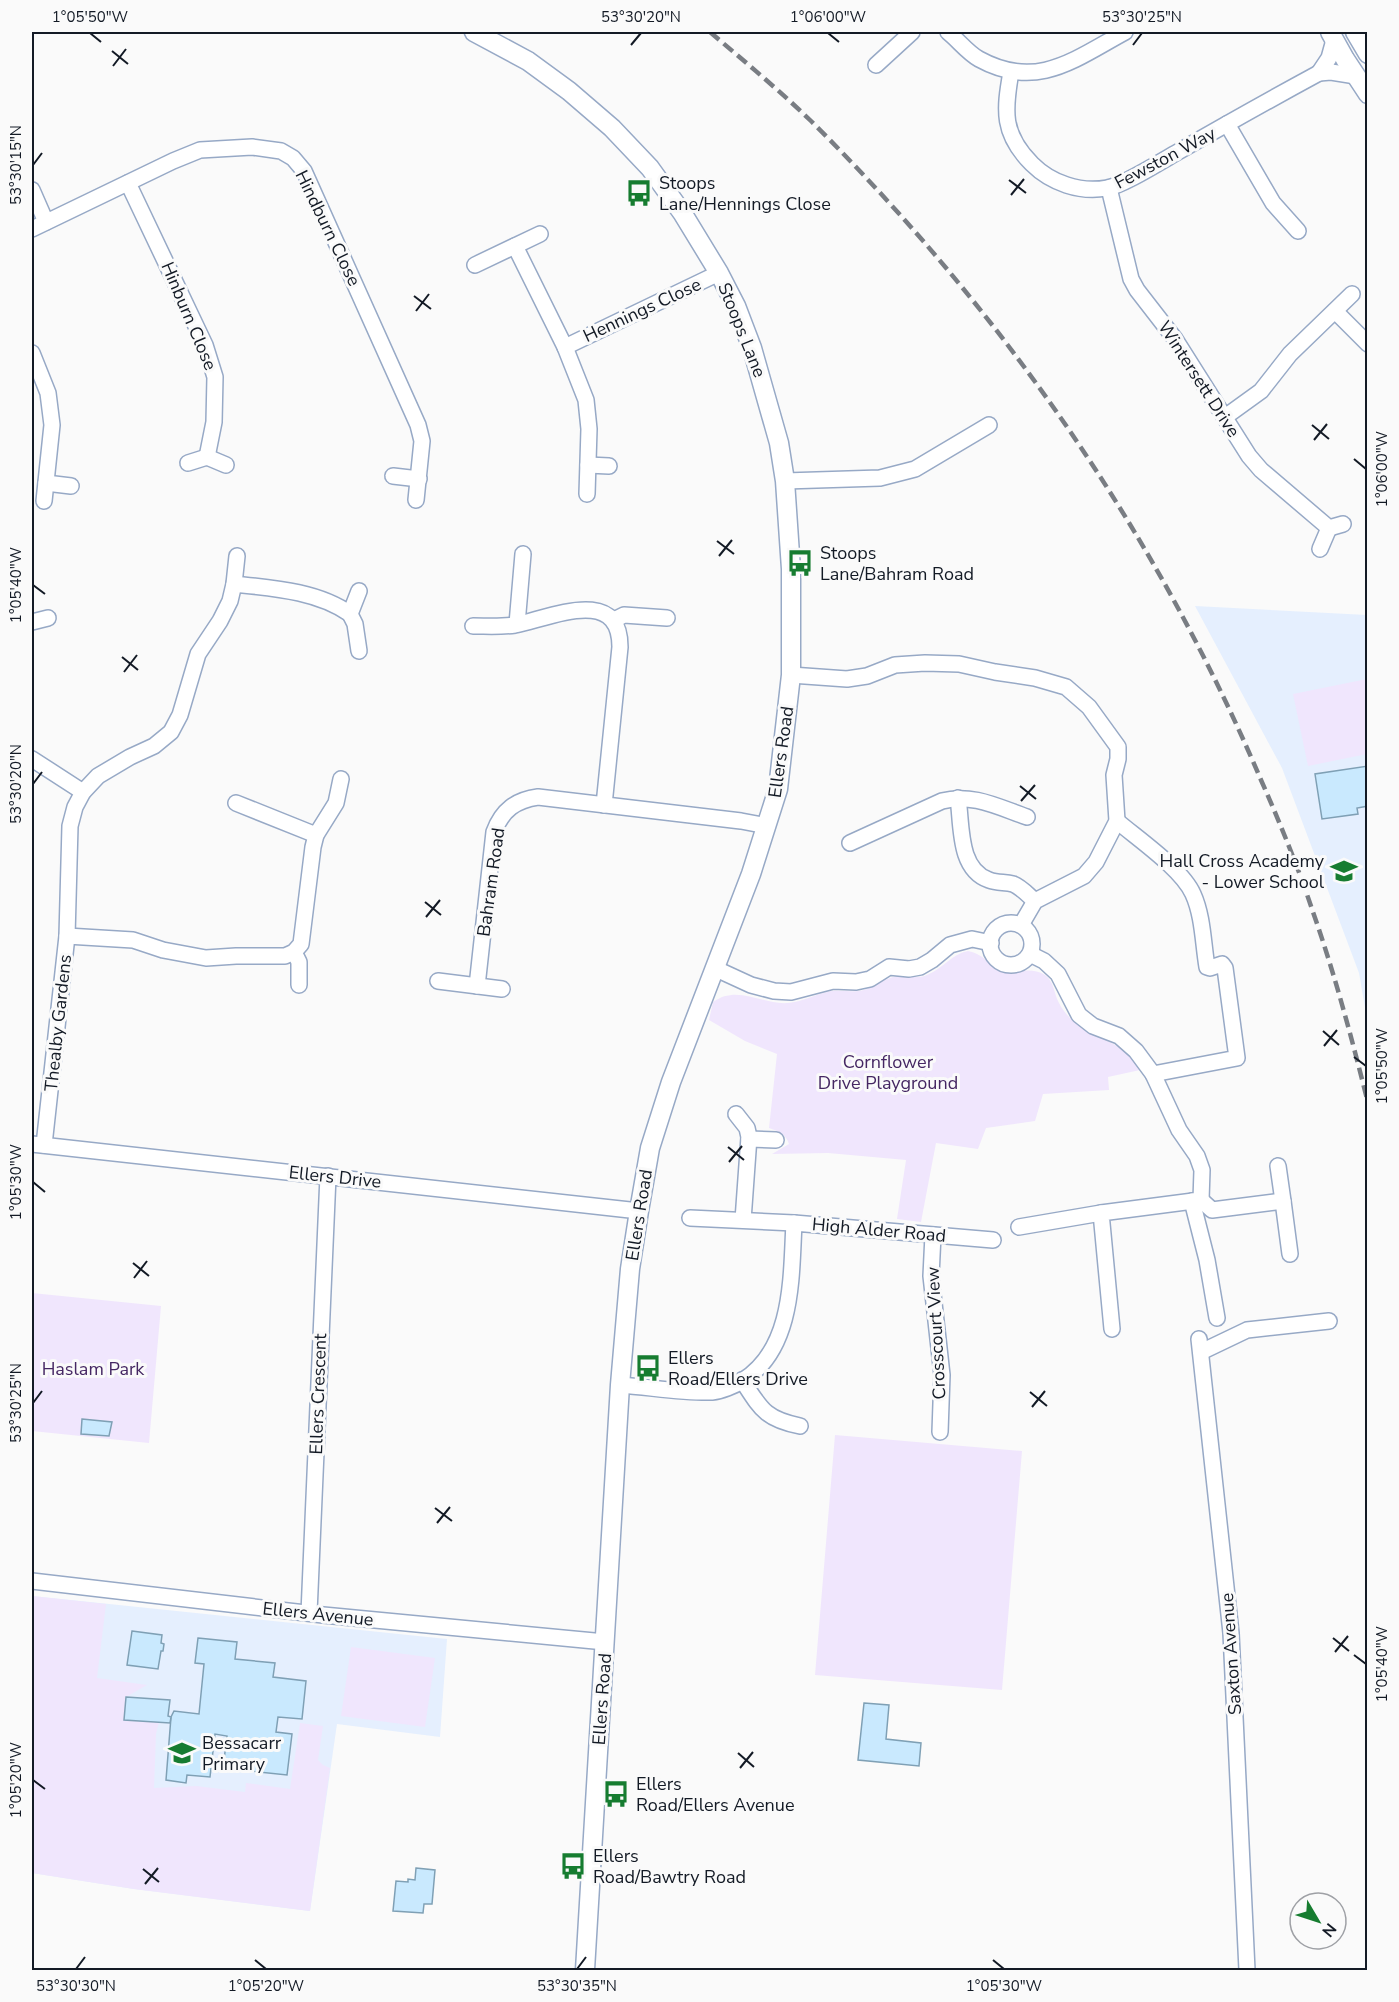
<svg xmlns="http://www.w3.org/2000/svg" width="1399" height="2002" viewBox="0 0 1399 2002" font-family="'Nunito Sans',sans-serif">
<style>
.built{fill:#e5effe}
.green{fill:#f0e6fd}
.building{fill:#c9e9fe;stroke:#7fa0b5;stroke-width:1.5}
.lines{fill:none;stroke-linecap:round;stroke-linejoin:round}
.minor-casing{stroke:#97a9c6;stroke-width:18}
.tertiary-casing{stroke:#97a9c6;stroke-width:21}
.minor{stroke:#fff;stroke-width:15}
.tertiary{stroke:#fff;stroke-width:18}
.rail{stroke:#797d83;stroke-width:4.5;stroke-dasharray:12 6;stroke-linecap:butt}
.ticks{fill:none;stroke:#131a25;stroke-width:2}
.labels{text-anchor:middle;stroke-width:6;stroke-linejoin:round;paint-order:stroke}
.street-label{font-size:18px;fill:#131a25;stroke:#fafafa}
.poi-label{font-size:18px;fill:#131a25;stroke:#fafafa;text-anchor:start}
.park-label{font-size:18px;fill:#452763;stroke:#fafafa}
.neatline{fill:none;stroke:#131a25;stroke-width:2}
.ticks-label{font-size:15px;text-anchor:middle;fill:#131a25}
</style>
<rect width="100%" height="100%" fill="#fafafa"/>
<!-- built -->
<g class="built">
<path d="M1195,606L1367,615V1019L1359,973L1282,768Z"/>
<path d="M32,1596L447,1639L440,1737L337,1724L310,1911L134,1889L32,1873Z"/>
</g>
<!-- green -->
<g class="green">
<path d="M1367,679V754L1308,766L1293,694Z"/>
<path d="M968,951C982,953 990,966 1004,970C1018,974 1031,966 1045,975C1054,981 1054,994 1059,1003C1063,1011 1070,1019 1077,1024C1100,1041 1126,1043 1140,1070L1108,1077L1109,1090L1043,1094L1035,1121L986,1128L978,1149L936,1143L921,1222L897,1219L906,1160L828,1153L772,1154L789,1144C786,1134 778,1131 769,1128L777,1054L745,1041L709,1020L713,1002C738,984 761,1005 788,1003C802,1002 814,995 827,992C839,989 852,993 864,990C875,987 886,977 898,976C909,975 918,980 929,974C943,968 952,954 968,951Z"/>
<path d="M32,1293L161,1306L149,1443L32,1431Z"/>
<path d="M835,1435L1022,1451L1002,1690L815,1675Z"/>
<path d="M32,1596L106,1604L97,1678L147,1685L126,1697L124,1719L159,1722L156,1734L154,1788L196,1786L245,1792L246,1783L290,1789L300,1723L323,1726L318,1760L323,1765L330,1768L310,1911L134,1889L32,1873Z"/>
<path d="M351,1647L435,1658L425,1727L341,1716Z"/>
</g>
<!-- building -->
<g class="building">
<path d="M1368,766V806L1357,808L1358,814L1322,819L1315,774Z"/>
<path d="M82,1419L112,1422L109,1436L81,1434Z"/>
<path d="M132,1631L162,1635L161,1643L164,1644L163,1651H161L158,1669L127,1665Z"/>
<path d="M198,1638L237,1642L235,1659L275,1663L273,1677L306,1681L302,1719L278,1717L276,1732L292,1734L287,1775L223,1768L227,1736L215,1734L210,1777L187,1775L186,1783L166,1780L171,1717L174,1711L199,1714L204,1664L195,1663Z"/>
<path d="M126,1697L170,1700L168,1716L171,1717L170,1723L124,1720Z"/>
<path d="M864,1703L889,1705L886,1739L921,1743L919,1766L858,1760Z"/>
<path d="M416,1868L435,1870L432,1904H424L423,1913L393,1911L396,1881L408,1882V1879L415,1880Z"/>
</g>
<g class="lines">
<defs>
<g id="minor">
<path d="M948,32C958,40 968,53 979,59C1037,91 1075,59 1125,32"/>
<path d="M1334,40L1329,58L1319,73L1331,72L1356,76"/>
<path d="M876,65L912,32"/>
<path d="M1011,72C1004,111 1002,134 1032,164C1051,183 1080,193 1107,188C1122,186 1160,162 1176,153C1223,126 1271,99 1319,73"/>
<path d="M1227,124L1273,203L1298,231"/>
<path d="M128,183L205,345L215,377L214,422L207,457"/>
<path d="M1109,188L1131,279L1137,290L1175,339L1249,456L1261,470L1329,528L1343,524"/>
<path d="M32,190L46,222"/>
<path d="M32,229L173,161L200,150L252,147L281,151L293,158L304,171L418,425L422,441L416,500"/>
<path d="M515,246L565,347L586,400L589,429L587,494"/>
<path d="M475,265L540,234"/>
<path d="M1335,311L1368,344"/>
<path d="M565,347L719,273"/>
<path d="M32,353L48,393L52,425L44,501"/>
<path d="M1225,417L1261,391L1290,354L1352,294"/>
<path d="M188,463L207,457L226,465"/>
<path d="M588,465L609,466"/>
<path d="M393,476L419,479"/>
<path d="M785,481L880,478L915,469L989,425"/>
<path d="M46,483L71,486"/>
<path d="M1320,549L1329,528"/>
<path d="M234,584C272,588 318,591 350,614L359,591"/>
<path d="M350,614L355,624L359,651"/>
<path d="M614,620L624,615L667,618"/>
<path d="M32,622L48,618"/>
<path d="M517,624L523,554"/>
<path d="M473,626C487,626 501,627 515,625C550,618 620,585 620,647L604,805"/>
<path d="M791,675L847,679L867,676L895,665L925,663L959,664L995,672L1035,678L1066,687L1089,707L1118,747V759L1114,775L1117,821L1096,862L1084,876L1035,901L1021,925"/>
<path d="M32,759L83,792"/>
<path d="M958,798C962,826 958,869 989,880C997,883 1005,882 1013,884C1021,887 1029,896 1035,901"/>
<path d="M236,803L316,835"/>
<path d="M1117,821C1138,839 1182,869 1193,894C1203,916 1203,943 1207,967L1210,968L1222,964L1225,968L1237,1058L1153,1074"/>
<path d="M850,843L942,801C972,793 998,807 1027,817"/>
<circle cx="1011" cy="944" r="21"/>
<path d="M67,936L133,940L163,950L206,958L236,956H285L294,952L301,944L313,847L316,835L336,803L341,779"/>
<path d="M294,952L299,962V985"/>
<path d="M1030,954L1044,961L1058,974L1079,1015L1093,1026L1119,1036L1136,1051L1153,1074L1179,1130L1197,1156L1202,1170L1201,1200"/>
<path d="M714,968L751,985L774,991L791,992L833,981L856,982L870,979L889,967L909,969L920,967L932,960L950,945L972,939L991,943"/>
<path d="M438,981L502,989"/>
<path d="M477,986L494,832C502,810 516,800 538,797L741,821L767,826"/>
<path d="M736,1114L747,1128L749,1137L743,1220"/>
<path d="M749,1139L776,1140"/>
<path d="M32,1144L639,1211"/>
<path d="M44,1145L67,936L70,826L75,807L83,792L98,776L130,757L154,746L171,732L180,715L198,654L220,621L230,601L234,584L237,556"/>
<path d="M1278,1166L1283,1201"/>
<path d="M1201,1200L1212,1210L1283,1201L1290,1254"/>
<path d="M1192,1201L1207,1260L1217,1318"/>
<path d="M690,1218L794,1223"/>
<path d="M1019,1227L1101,1213"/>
<path d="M933,1235L931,1276L942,1375L940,1432"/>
<path d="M1112,1329L1101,1213L1201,1200"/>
<path d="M1199,1339L1231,1633L1247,1970"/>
<path d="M1201,1352L1247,1330L1329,1321"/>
<path d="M742,1380C761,1409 765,1419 800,1426"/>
<path d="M620,1385C650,1387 682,1393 712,1392C721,1391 734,1386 742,1381C794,1349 791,1277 794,1223L993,1240"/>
<path d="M32,1581L323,1615L605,1642"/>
<path d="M309,1613L328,1176"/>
</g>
<g id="tertiary">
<path d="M474,32L528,61L569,91L612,128L650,168L683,214L719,273L736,306L752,348L779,443L785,481L791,569V675L778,789L751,874L671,1082L650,1148L639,1211L630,1269L620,1385L585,1970"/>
<path d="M1330,32L1345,59L1368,94"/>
<path d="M1355,32L1368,54"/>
</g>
</defs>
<!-- minor casing -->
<use href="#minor" class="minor-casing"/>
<!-- tertiary casing -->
<use href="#tertiary" class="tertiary-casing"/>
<!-- minor -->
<use href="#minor" class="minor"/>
<!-- tertiary -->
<use href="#tertiary" class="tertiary"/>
<!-- rail -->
<path class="rail" d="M710,32C744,61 779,90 811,121C1003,312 1155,531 1261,780C1280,823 1298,867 1313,912C1335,975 1352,1039 1368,1103"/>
</g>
<!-- ticks -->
<path class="ticks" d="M90,33L101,42M828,33L839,42M631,45L641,33M1133,45L1142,33M112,51L128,64M113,66L126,49M33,165L42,153M1009,180L1026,193M1011,195L1024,179M414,296L431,309M416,311L429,294M1312,425L1329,439M1314,440L1327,424M1354,459L1366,469M717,541L734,554M719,556L732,540M33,585L45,594M122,657L138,670M124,672L137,655M33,784L42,772M1020,786L1036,799M1021,801L1035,785M425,902L441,915M426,917L440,900M1323,1031L1339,1045M1324,1046L1337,1030M1354,1057L1366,1066M728,1147L744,1160M729,1162L742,1146M33,1182L45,1192M133,1263L149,1276M134,1278L147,1261M1030,1392L1047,1406M33,1403L42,1391M1032,1407L1045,1391M435,1508L452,1521M437,1523L450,1507M1333,1638L1349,1651M1335,1652L1348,1636M1354,1655L1366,1664M738,1753L754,1767M740,1768L753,1752M33,1780L45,1789M143,1869L159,1882M145,1884L158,1868M255,1960L266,1969M993,1960L1004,1969M76,1969L85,1957M577,1969L586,1957"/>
<!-- icons -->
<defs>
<symbol id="bus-bare" viewBox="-9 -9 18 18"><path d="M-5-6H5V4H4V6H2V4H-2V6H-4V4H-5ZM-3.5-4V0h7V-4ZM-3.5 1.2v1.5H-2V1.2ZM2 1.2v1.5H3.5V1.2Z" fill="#167c30" stroke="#fafafa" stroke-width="2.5" paint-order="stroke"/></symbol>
<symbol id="school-bare" viewBox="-9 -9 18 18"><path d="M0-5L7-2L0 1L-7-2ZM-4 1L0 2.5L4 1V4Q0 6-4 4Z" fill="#167c30" stroke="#fafafa" stroke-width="2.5" paint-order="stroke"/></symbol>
</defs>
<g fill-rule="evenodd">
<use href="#bus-bare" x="620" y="174" width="38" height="38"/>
<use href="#bus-bare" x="781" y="544" width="38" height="38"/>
<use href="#school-bare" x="1325" y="852" width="38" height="38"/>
<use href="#bus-bare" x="629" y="1349" width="38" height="38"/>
<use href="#school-bare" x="163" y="1734" width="38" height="38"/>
<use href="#bus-bare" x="597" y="1775" width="38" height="38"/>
<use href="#bus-bare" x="554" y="1847" width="38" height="38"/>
</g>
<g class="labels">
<!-- street labels -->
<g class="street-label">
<text transform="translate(1165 158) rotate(-28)" y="6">Fewston Way</text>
<text transform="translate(328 228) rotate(64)" y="6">Hindburn Close</text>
<text transform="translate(642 310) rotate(-25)" y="6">Hennings Close</text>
<text transform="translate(189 316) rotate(67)" y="6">Hinburn Close</text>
<text transform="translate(742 330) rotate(68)" y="6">Stoops Lane</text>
<text transform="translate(1199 379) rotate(57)" y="6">Wintersett Drive</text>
<text transform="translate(781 752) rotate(-82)" y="6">Ellers Road</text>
<text transform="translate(491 882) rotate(-82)" y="6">Bahram Road</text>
<text transform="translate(58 1023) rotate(-84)" y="6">Thealby Gardens</text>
<text transform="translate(335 1177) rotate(6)" y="6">Ellers Drive</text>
<text transform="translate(639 1215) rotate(-81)" y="6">Ellers Road</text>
<text transform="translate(879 1230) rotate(5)" y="6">High Alder Road</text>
<text transform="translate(936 1333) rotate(-93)" y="6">Crosscourt View</text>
<text transform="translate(318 1394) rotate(-88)" y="6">Ellers Crescent</text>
<text transform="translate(318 1614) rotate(6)" y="6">Ellers Avenue</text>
<text transform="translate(1231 1654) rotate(-94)" y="6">Saxton Avenue</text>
<text transform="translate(602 1699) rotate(-86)" y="6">Ellers Road</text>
</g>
<!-- poi labels -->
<g class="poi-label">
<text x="659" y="189">Stoops<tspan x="659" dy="21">Lane/Hennings Close</tspan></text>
<text x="820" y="559">Stoops<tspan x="820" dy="21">Lane/Bahram Road</tspan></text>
<text x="1324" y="867" text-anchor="end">Hall Cross Academy<tspan x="1324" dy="21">- Lower School</tspan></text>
<text x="668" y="1364">Ellers<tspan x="668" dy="21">Road/Ellers Drive</tspan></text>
<text x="202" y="1749">Bessacarr<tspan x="202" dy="21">Primary</tspan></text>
<text x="636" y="1790">Ellers<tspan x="636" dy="21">Road/Ellers Avenue</tspan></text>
<text x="593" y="1862">Ellers<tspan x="593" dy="21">Road/Bawtry Road</tspan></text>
</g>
<!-- park labels -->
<g class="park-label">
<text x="888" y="1068">Cornflower<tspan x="888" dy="21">Drive Playground</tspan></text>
<text x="93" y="1375">Haslam Park</text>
</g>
</g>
<!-- border -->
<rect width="1399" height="2002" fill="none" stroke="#fafafa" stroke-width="66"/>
<!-- north arrow -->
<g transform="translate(1318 1921) rotate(129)"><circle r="28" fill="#fafafa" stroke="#9ea0a5" stroke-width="1.5"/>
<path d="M0-4.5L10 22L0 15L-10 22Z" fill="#167c30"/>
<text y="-9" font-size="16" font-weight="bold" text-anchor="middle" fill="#131a25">N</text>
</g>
<rect x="33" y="33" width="1333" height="1936" class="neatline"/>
<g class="ticks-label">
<text x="90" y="22">1°05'50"W</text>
<text x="641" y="22">53°30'20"N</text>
<text x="828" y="22">1°06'00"W</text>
<text x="1142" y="22">53°30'25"N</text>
<text transform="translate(16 165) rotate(-90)" y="5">53°30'15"N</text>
<text transform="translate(1382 469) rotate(-90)" y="5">1°06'00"W</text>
<text transform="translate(16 585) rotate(-90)" y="5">1°05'40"W</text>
<text transform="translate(16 784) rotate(-90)" y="5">53°30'20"N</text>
<text transform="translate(1382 1066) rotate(-90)" y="5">1°05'50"W</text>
<text transform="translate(16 1182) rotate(-90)" y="5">1°05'30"W</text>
<text transform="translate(16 1403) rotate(-90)" y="5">53°30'25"N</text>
<text transform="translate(1382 1664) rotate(-90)" y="5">1°05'40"W</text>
<text transform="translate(16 1780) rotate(-90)" y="5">1°05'20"W</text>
<text x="76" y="1991">53°30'30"N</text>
<text x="266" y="1991">1°05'20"W</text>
<text x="577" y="1991">53°30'35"N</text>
<text x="1004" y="1991">1°05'30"W</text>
</g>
</svg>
